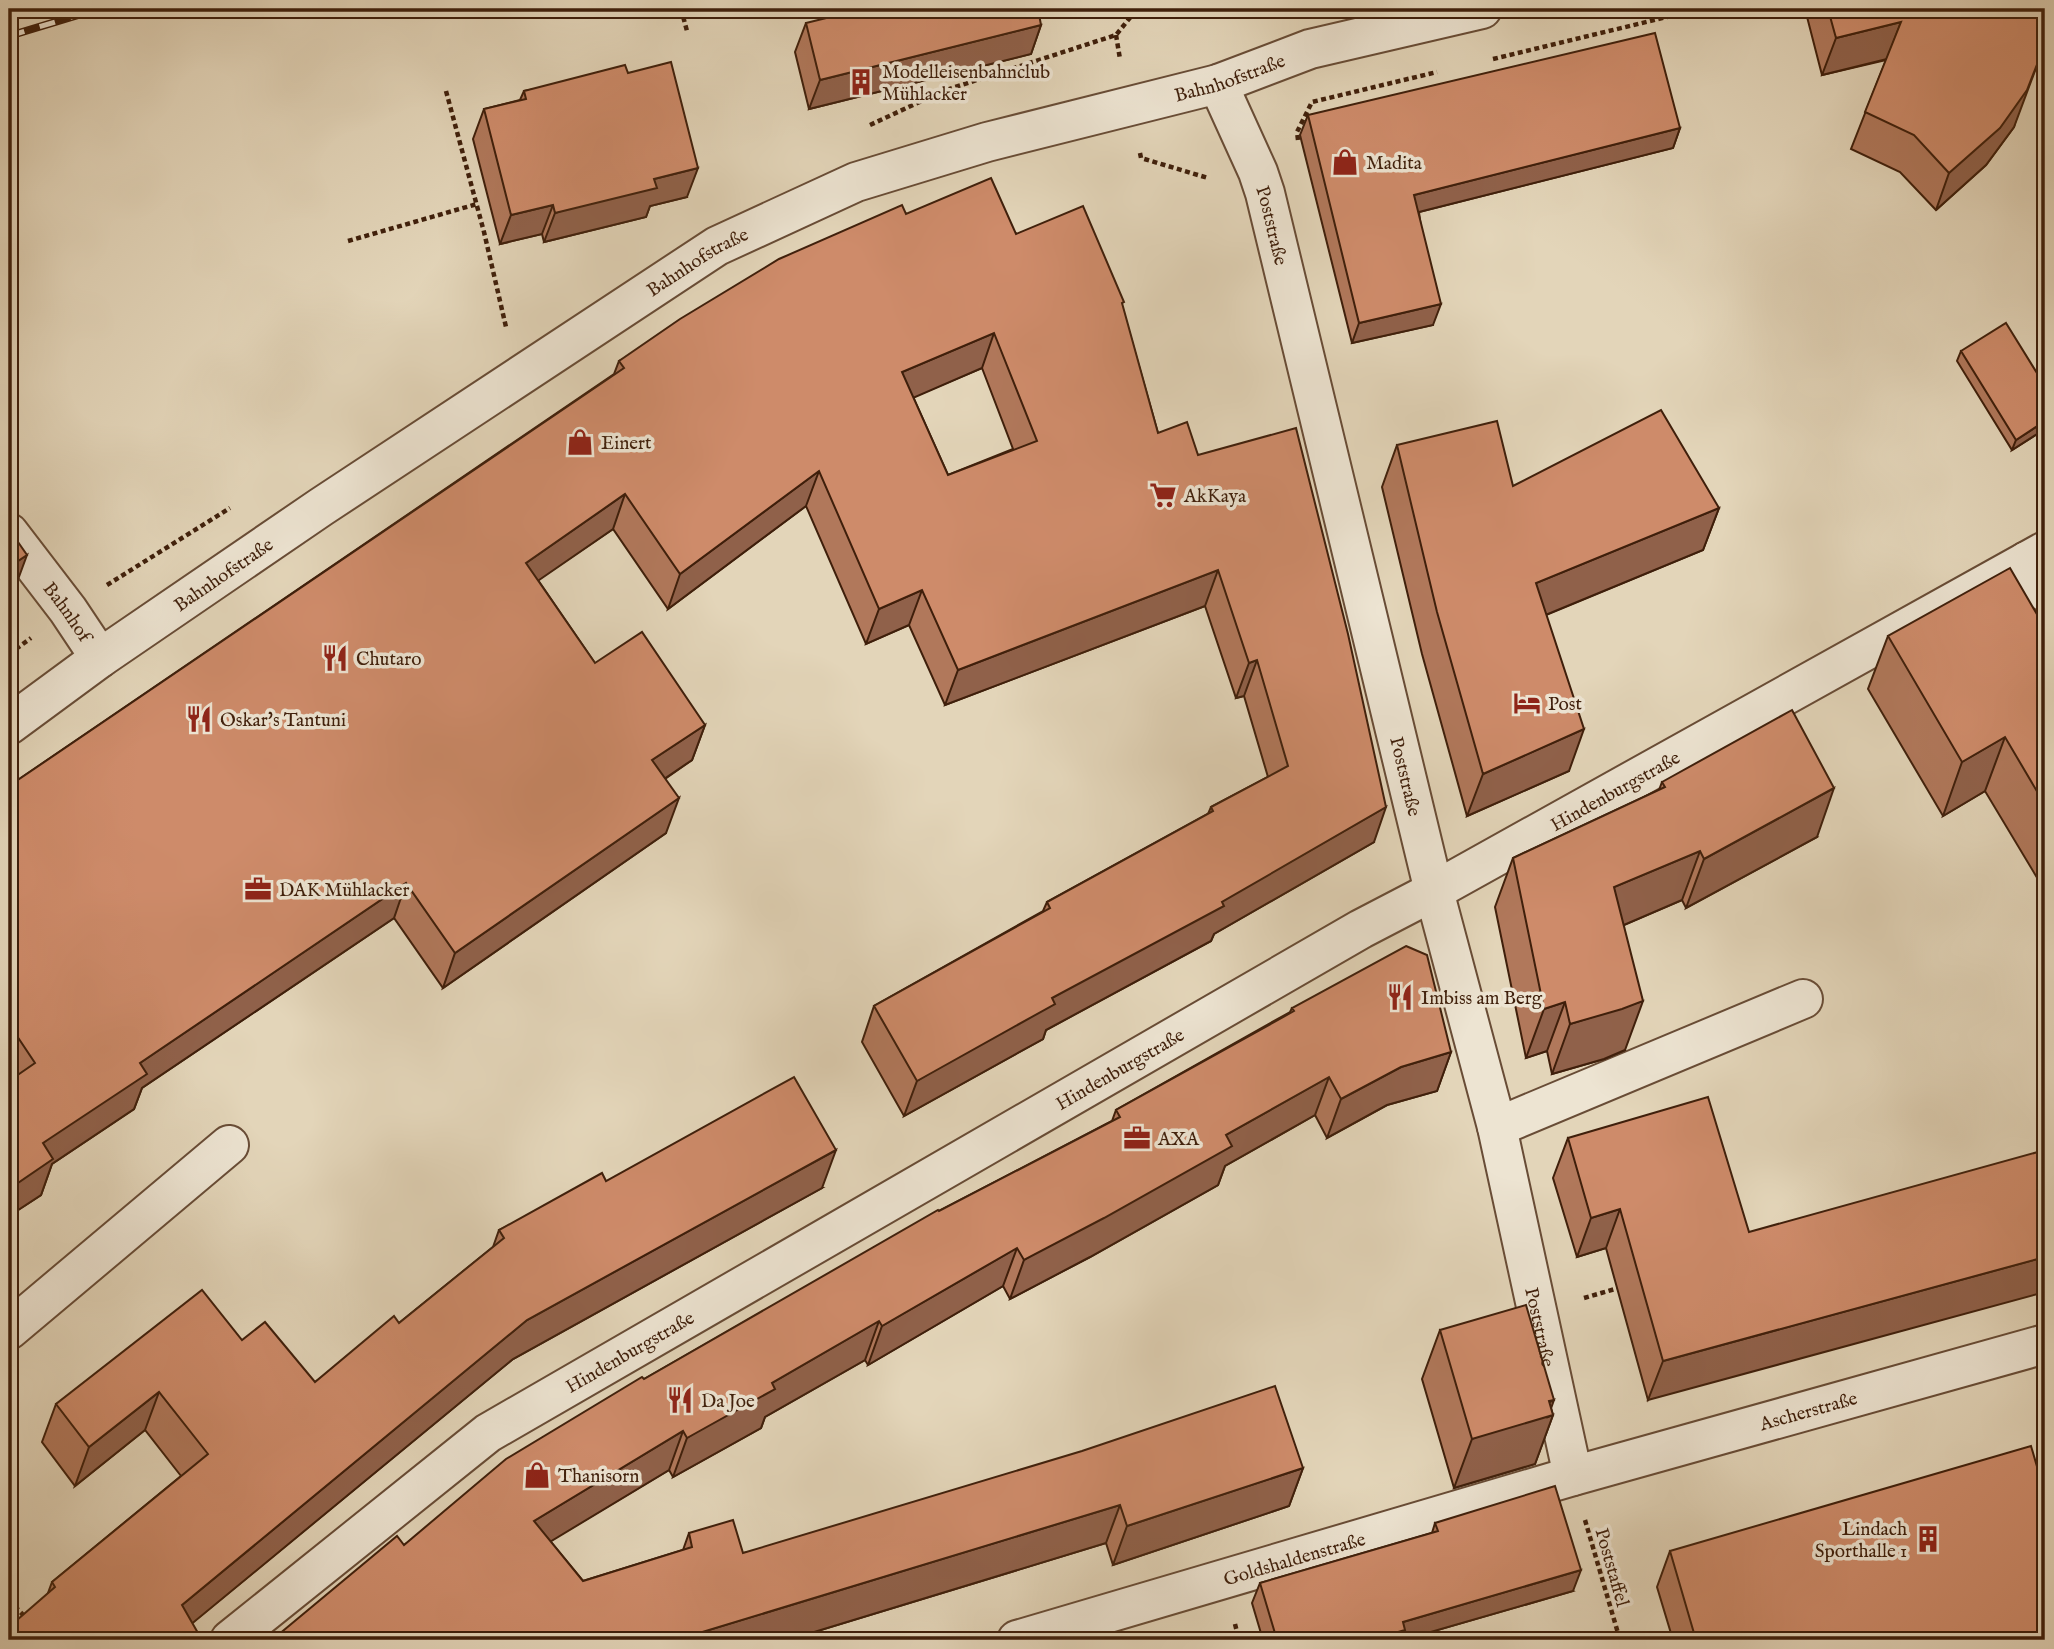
<svg xmlns="http://www.w3.org/2000/svg" width="2054" height="1649" viewBox="0 0 2054 1649" font-family="'IM FELL English',serif">
<style>
.lines{fill:none;stroke-linecap:round;stroke-linejoin:round}
.minor-casing{stroke:#684c36;stroke-width:42}
.path{stroke:#3f1f0b;stroke-width:4.5;stroke-dasharray:5 3.5;stroke-linecap:butt}
.minor{stroke:#ede4d2;stroke-width:38}
.rail-casing{stroke:#3f1f0b;stroke-width:8}
.rail{stroke:#ede4d2;stroke-width:5;stroke-dasharray:16;stroke-linecap:butt}
.wall{fill:#b1785b;stroke:#3f1f0b;stroke-width:2;fill-rule:evenodd}
.shaded-wall{fill:#90614a;stroke:#3f1f0b;stroke-width:2}
.building{fill:#ce8b6a;stroke:#3f1f0b;stroke-width:2;fill-rule:evenodd}
.labels{text-anchor:middle;stroke-width:7;stroke-linejoin:round;paint-order:stroke}
.poi-label{font-size:19px;fill:#3f1f0b;stroke:#ede4d2;text-anchor:start}
.street-label{font-size:19px;fill:#3f1f0b;stroke:#ede4d2}
</style>
<rect width="100%" height="100%" fill="#e3d5b9"/>
<filter id="stains"><feTurbulence type="fractalNoise" baseFrequency=".00286" numOctaves="4"/><feColorMatrix values="0 0 0 0 .2 0 0 0 0 .09 0 0 0 0 .02 0 0 0 .5 -.17"/></filter>
<radialGradient id="worn" r=".72"><stop offset=".6" stop-color="#630" stop-opacity="0"/><stop offset="1" stop-color="#630" stop-opacity=".3"/></radialGradient>
<g class="lines">
<defs>
<g id="minor">
<path id="s1" d="M1218,84L1258,172L1265,193L1434,891L1497,1127L1573,1476"/>
<path id="s2" d="M9,533L68,610L100,658"/>
<path d="M2027,561L2045,592"/>
<path id="s3" d="M9,725L100,658L321,507L717,246L856,182L987,142L1218,84L1310,49L1482,9"/>
<path d="M1497,1127L1803,999"/>
<path d="M9,1330L229,1145"/>
<path id="s4" d="M230,1640L488,1433L1361,929L1434,891L2045,551"/>
<path id="s5" d="M1017,1640L1573,1476L2045,1344"/>
</g>
</defs>
<!-- minor casing -->
<use href="#minor" class="minor-casing"/>
<!-- path -->
<g class="path">
<path d="M681,9L687,31"/>
<path d="M1116,35L1120,59"/>
<path d="M1493,59L1700,9"/>
<path d="M446,91L484,232L506,327"/>
<path d="M870,125L943,91L1116,35L1137,9"/>
<path d="M1298,140L1297,132L1312,102L1437,72"/>
<path d="M1140,153L1141,158L1208,178"/>
<path d="M348,241L477,204"/>
<path d="M107,585L230,508"/>
<path d="M9,654L31,638"/>
<path d="M1584,1298L1622,1287"/>
<path d="M1585,1520L1620,1640"/>
<path d="M9,1600L25,1617"/>
<path d="M1235,1624L1239,1640"/>
</g>
<!-- minor -->
<use href="#minor" class="minor"/>
<defs>
<path id="rail" d="M9,36L98,9"/>
</defs>
<!-- rail casing -->
<use href="#rail" class="rail-casing"/>
<!-- rail -->
<use href="#rail" class="rail"/>
</g>
<!-- wall -->
<g class="wall">
<path d="M1805,9H2045L2014,127L1986,165L1936,210L1900,172L1851,149L1886,60L1822,75Z"/>
<path d="M806,23L1041,25L1031,54L809,109L795,52Z"/>
<path d="M628,73L687,197L650,206L646,217L544,242L542,234L500,244L473,139L484,109L520,100L524,91Z"/>
<path d="M1308,115L1680,128L1673,148L1419,212L1433,325L1352,343L1300,135Z"/>
<path d="M906,214L1016,234L1122,306L1158,433L1198,455L1374,842L1214,934L1211,941L1046,1030L1043,1039L904,1116L862,1042L874,1006L1043,911L1047,902L1208,814L1211,807L1268,777L1244,696L1236,698L1205,606L945,705L909,625L866,644L806,506L668,609L613,529L538,580L595,663L705,725L692,760L665,779L666,833L443,988L394,918L142,1088L134,1109L52,1164L41,1195L9,1216V1081L10,1080L9,1078V786L614,374L619,361ZM982,368L1013,449L948,475L913,397Z"/>
<path d="M1961,351L2045,386V429L2012,450L1957,361Z"/>
<path d="M1397,445L1513,486L1719,508L1703,550L1546,615L1569,771L1467,816L1422,654L1382,487Z"/>
<path d="M2045,628V891L1985,791L1943,816L1868,689L1888,636Z"/>
<path d="M1662,782L1817,837L1686,908L1682,900L1624,925L1625,1050L1604,1059L1552,1074L1547,1051L1526,1058L1495,907L1513,858L1659,790Z"/>
<path d="M1292,1008L1451,1052L1437,1091L1387,1105L1327,1138L1315,1115L1225,1166L1218,1185L1090,1257L1010,1299L1003,1286L868,1365L865,1360L765,1417L761,1428L673,1477L669,1470L550,1541L583,1581L683,1550L689,1533L743,1553L1303,1468L1289,1506L1113,1565L1106,1543L788,1640H272L404,1545L644,1379L939,1211L1112,1121L1116,1110L1290,1012Z"/>
<path d="M1568,1138L1749,1232L1648,1400L1606,1248L1577,1257L1553,1178Z"/>
<path d="M606,1181L822,1188L513,1359L192,1623L48,1593L52,1582L181,1476L145,1430L75,1486L42,1442L56,1404L242,1340L315,1382L399,1323L493,1247L499,1230Z"/>
<path d="M1440,1330L1551,1408L1553,1415L1535,1464L1454,1488L1422,1379Z"/>
<path d="M1435,1523L1573,1591L1403,1640H1263L1252,1603L1260,1583L1432,1533Z"/>
<path d="M1670,1551L2045,1640H1673L1657,1587Z"/>
</g>
<!-- shaded-wall -->
<g class="shaded-wall">
<path d="M1901,22L1887,59L1822,75L1836,38Z"/>
<path d="M1041,25L1031,54L809,109L820,80Z"/>
<path d="M2045,44L2014,127L1986,165L1936,210L1949,173Z"/>
<path d="M1680,128L1673,148L1407,215L1414,195Z"/>
<path d="M698,168L687,197L650,206L646,217L544,242L555,213L654,179Z"/>
<path d="M553,205L542,234L500,244L511,215Z"/>
<path d="M1441,304L1433,325L1352,343L1359,323Z"/>
<path d="M994,333L982,368L890,408L902,372Z"/>
<path d="M2045,421V429L2012,450L2016,440Z"/>
<path d="M819,471L806,506L668,609L680,574Z"/>
<path d="M625,494L613,529L513,598L526,563Z"/>
<path d="M1719,508L1703,550L1521,625L1536,583Z"/>
<path d="M27,555L9,604V567Z"/>
<path d="M1218,570L1205,606L945,705L958,670Z"/>
<path d="M922,590L909,625L866,644L879,609Z"/>
<path d="M1257,660L1244,696L1236,698L1249,663Z"/>
<path d="M705,725L692,760L639,796L652,760Z"/>
<path d="M1584,729L1569,771L1467,816L1483,774Z"/>
<path d="M2005,737L1985,791L1943,816L1962,762Z"/>
<path d="M1834,788L1817,837L1686,908L1704,859Z"/>
<path d="M679,798L666,833L443,988L455,953Z"/>
<path d="M1386,807L1374,842L1214,934L1211,941L1046,1030L1043,1039L904,1116L917,1081L1052,998Z"/>
<path d="M1700,851L1682,900L1596,937L1614,887Z"/>
<path d="M406,883L394,918L142,1088L134,1109L52,1164L41,1195L9,1216V1189L43,1143L140,1063Z"/>
<path d="M1643,1001L1625,1050L1604,1059L1552,1074L1570,1024Z"/>
<path d="M1565,1002L1547,1051L1526,1058L1544,1009Z"/>
<path d="M1451,1052L1437,1091L1387,1105L1327,1138L1341,1099L1401,1067Z"/>
<path d="M1329,1077L1315,1115L1225,1166L1218,1185L1090,1257L1010,1299L1024,1260L1226,1135Z"/>
<path d="M836,1150L822,1188L513,1359L172,1640L182,1605L527,1320Z"/>
<path d="M1620,1209L1606,1248L1577,1257L1591,1218Z"/>
<path d="M1017,1248L1003,1286L868,1365L882,1326Z"/>
<path d="M2045,1257V1292L1648,1400L1663,1361Z"/>
<path d="M879,1321L865,1360L765,1417L761,1428L673,1477L687,1438L772,1383Z"/>
<path d="M159,1392L145,1430L75,1486L89,1447Z"/>
<path d="M1554,1400L1548,1417L1553,1415L1535,1464L1454,1488L1472,1439Z"/>
<path d="M683,1431L669,1470L520,1560L534,1521Z"/>
<path d="M1303,1468L1289,1506L1113,1565L1127,1526Z"/>
<path d="M1120,1505L1106,1543L788,1640H676Z"/>
<path d="M1581,1570L1573,1591L1403,1640H1371L1403,1622Z"/>
</g>
<!-- building -->
<g class="building">
<path d="M863,9H1038L1041,25L820,80L806,23Z"/>
<path d="M1828,9H2045V44L2027,90L2000,128L1949,173L1914,135L1865,112L1901,22L1836,38Z"/>
<path d="M1655,33L1680,128L1414,195L1441,304L1359,323L1308,115Z"/>
<path d="M671,62L698,168L654,179L657,188L555,213L553,205L511,215L484,109L526,99L524,91L625,65L628,73Z"/>
<path d="M991,178L1016,234L1083,206L1124,302L1122,303L1158,433L1187,422L1198,455L1296,428L1348,634L1386,807L1222,902L1224,906L1052,998L1055,1004L917,1081L874,1006L1050,908L1047,902L1213,811L1211,807L1288,766L1257,660L1249,663L1218,570L958,670L922,590L879,609L819,471L680,574L625,494L526,563L595,663L642,632L705,725L652,760L679,798L455,953L406,883L140,1063L147,1074L43,1143L53,1159L9,1189V1081L35,1063L9,1024V786L624,368L619,361L680,319L779,259L902,205L906,214ZM994,333L1037,441L948,475L902,372Z"/>
<path d="M2006,323L2045,386V421L2016,440L1961,351Z"/>
<path d="M1661,410L1719,508L1536,583L1584,729L1483,774L1437,612L1397,445L1497,421L1513,486Z"/>
<path d="M9,529L27,555L9,567Z"/>
<path d="M2010,568L2045,628V805L2005,737L1962,762L1888,636Z"/>
<path d="M1792,710L1834,788L1704,859L1700,851L1614,887L1643,1001L1622,1009L1570,1024L1565,1002L1544,1009L1513,858L1665,787L1662,782Z"/>
<path d="M1406,946L1427,955L1451,1052L1401,1067L1341,1099L1329,1077L1226,1135L1232,1146L1104,1218L1024,1260L1017,1248L882,1326L879,1321L772,1383L775,1389L687,1438L683,1431L534,1521L583,1581L692,1547L689,1533L733,1520L743,1553L1082,1451L1275,1386L1303,1468L1127,1526L1120,1505L676,1640H272L397,1536L404,1545L506,1459L642,1377L644,1379L938,1210L939,1211L1120,1117L1116,1110L1294,1011L1292,1008Z"/>
<path d="M794,1077L836,1150L527,1320L182,1605L202,1640H9V1627L55,1587L52,1582L208,1454L159,1392L89,1447L56,1404L202,1290L242,1340L265,1322L315,1382L394,1316L399,1323L504,1238L499,1230L602,1173L606,1181Z"/>
<path d="M1708,1097L1749,1232L2045,1150V1257L1663,1361L1620,1209L1591,1218L1568,1138Z"/>
<path d="M1526,1305L1554,1400L1549,1401L1553,1415L1472,1439L1440,1330Z"/>
<path d="M2031,1446L2045,1494V1640H1696L1670,1551Z"/>
<path d="M1555,1486L1581,1570L1403,1622L1405,1630L1371,1640H1277L1260,1583L1438,1531L1435,1523Z"/>
</g>
<!-- icons -->
<defs>
<symbol id="building-bare" viewBox="-9 -9 18 18"><path d="M-4-6H4V6H1V3H-1V6H-4ZM-2.5-4.3h1.7v1.8h-1.7ZM.8-4.3h1.7v1.8H.8ZM-2.5-1h1.7V.8h-1.7ZM.8-1h1.7V.8H.8Z" fill="#8f2418" stroke="#ede4d2" stroke-width="2.5" paint-order="stroke"/></symbol>
<symbol id="shop-bare" viewBox="-9 -9 18 18"><path d="M-5-2.5h2.3a2.7 3.5 0 0 1 5.4 0H5L5.5 6h-11ZM-1.5-2.5h3a1.5 2.3 0 0 0-3 0Z" fill="#8f2418" stroke="#ede4d2" stroke-width="2.5" paint-order="stroke"/></symbol>
<symbol id="supermarket-bare" viewBox="-9 -9 18 18"><path d="M-6-5.5h2.5l.6 2H6L4.5 2H-2.5L-4.4-4H-6ZM-1.5 3.2a1.3 1.3 0 1 0 .1 0ZM3 3.2a1.3 1.3 0 1 0 .1 0Z" fill="#8f2418" stroke="#ede4d2" stroke-width="2.5" paint-order="stroke"/></symbol>
<symbol id="restaurant-bare" viewBox="-9 -9 18 18"><path d="M-5-6h1v4h1v-4h1v4h1v-4h1v5L-1.5 .5V6h-2V.5L-5-1ZM5-6V6H3V1.5H1.5Q1.5-4 5-6Z" fill="#8f2418" stroke="#ede4d2" stroke-width="2.5" paint-order="stroke"/></symbol>
<symbol id="hotel-bare" viewBox="-9 -9 18 18"><path d="M-6-4.5h1.5V1H6V5H4.5V3h-9V5H-6ZM-4 0a1.8 1.8 0 1 1 3.6 0ZM.5 0V-2.5h3Q6-2.5 6 0Z" fill="#8f2418" stroke="#ede4d2" stroke-width="2.5" paint-order="stroke"/></symbol>
<symbol id="office-bare" viewBox="-9 -9 18 18"><path d="M-6-3h4V-5.5h4V-3h4V5H-6ZM-1-4.5V-3h2v-1.5ZM-6 0V1H6V0Z" fill="#8f2418" stroke="#ede4d2" stroke-width="2.5" paint-order="stroke"/></symbol>
</defs>
<g fill-rule="evenodd">
<use href="#building-bare" x="842" y="63" width="38" height="38"/>
<use href="#shop-bare" x="1326" y="143" width="38" height="38"/>
<use href="#shop-bare" x="561" y="423" width="38" height="38"/>
<use href="#supermarket-bare" x="1144" y="476" width="38" height="38"/>
<use href="#restaurant-bare" x="316" y="639" width="38" height="38"/>
<use href="#hotel-bare" x="1508" y="684" width="38" height="38"/>
<use href="#restaurant-bare" x="180" y="700" width="38" height="38"/>
<use href="#office-bare" x="239" y="870" width="38" height="38"/>
<use href="#restaurant-bare" x="1381" y="978" width="38" height="38"/>
<use href="#office-bare" x="1118" y="1119" width="38" height="38"/>
<use href="#restaurant-bare" x="661" y="1381" width="38" height="38"/>
<use href="#shop-bare" x="518" y="1456" width="38" height="38"/>
<use href="#building-bare" x="1909" y="1520" width="38" height="38"/>
</g>
<g class="labels">
<!-- poi labels -->
<g class="poi-label">
<text x="882" y="78">Modelleisenbahnclub<tspan x="882" dy="22">Mühlacker</tspan></text>
<text x="1366" y="169">Madita</text>
<text x="601" y="449">Einert</text>
<text x="1184" y="502">AkKaya</text>
<text x="356" y="665">Chutaro</text>
<text x="1548" y="710">Post</text>
<text x="220" y="726">Oskar's Tantuni</text>
<text x="279" y="896">DAK Mühlacker</text>
<text x="1421" y="1004">Imbiss am Berg</text>
<text x="1158" y="1145">AXA</text>
<text x="701" y="1407">Da Joe</text>
<text x="558" y="1482">Thanisorn</text>
<text x="1907" y="1535" text-anchor="end">Lindach<tspan x="1907" dy="22">Sporthalle 1</tspan></text>
</g>
<!-- street labels -->
<g class="street-label">
<text dy="7" stroke="none"><textPath href="#s3" startOffset="1396">Bahnhofstraße</textPath></text>
<text dy="7" stroke="none"><textPath href="#s1" startOffset="152">Poststraße</textPath></text>
<text dy="7" stroke="none"><textPath href="#s3" startOffset="830">Bahnhofstraße</textPath></text>
<text dy="7" stroke="none"><textPath href="#s3" startOffset="262">Bahnhofstraße</textPath></text>
<text dy="7" stroke="none"><textPath href="#s2" startOffset="98">Bahnhof</textPath></text>
<text dy="7" stroke="none"><textPath href="#s1" startOffset="719">Poststraße</textPath></text>
<text dy="7" stroke="none"><textPath href="#s4" startOffset="1628">Hindenburgstraße</textPath></text>
<text dy="7" stroke="none"><textPath href="#s4" startOffset="1060">Hindenburgstraße</textPath></text>
<text dy="7" stroke="none"><textPath href="#s1" startOffset="1286">Poststraße</textPath></text>
<text dy="7" stroke="none"><textPath href="#s4" startOffset="494">Hindenburgstraße</textPath></text>
<text dy="7" stroke="none"><textPath href="#s5" startOffset="824">Ascherstraße</textPath></text>
<text dy="7" stroke="none"><textPath href="#s5" startOffset="289">Goldshaldenstraße</textPath></text>
<text transform="translate(1613 1567) rotate(74)" y="7">Poststaffel</text>
</g>
</g>
<!-- margin -->
<rect width="2054" height="1649" fill="none" stroke="#e3d5b9" stroke-width="35"/>
<rect x="10" y="10" width="2033" height="1628" fill="none" stroke="#3f1f0b" stroke-width="3.5"/>
<rect x="18" y="18" width="2019" height="1614" fill="none" stroke="#3f1f0b" stroke-width="2"/>
<rect width="100%" height="100%" filter="url(#stains)"/>
<rect width="100%" height="100%" fill="url(#worn)"/>
</svg>
